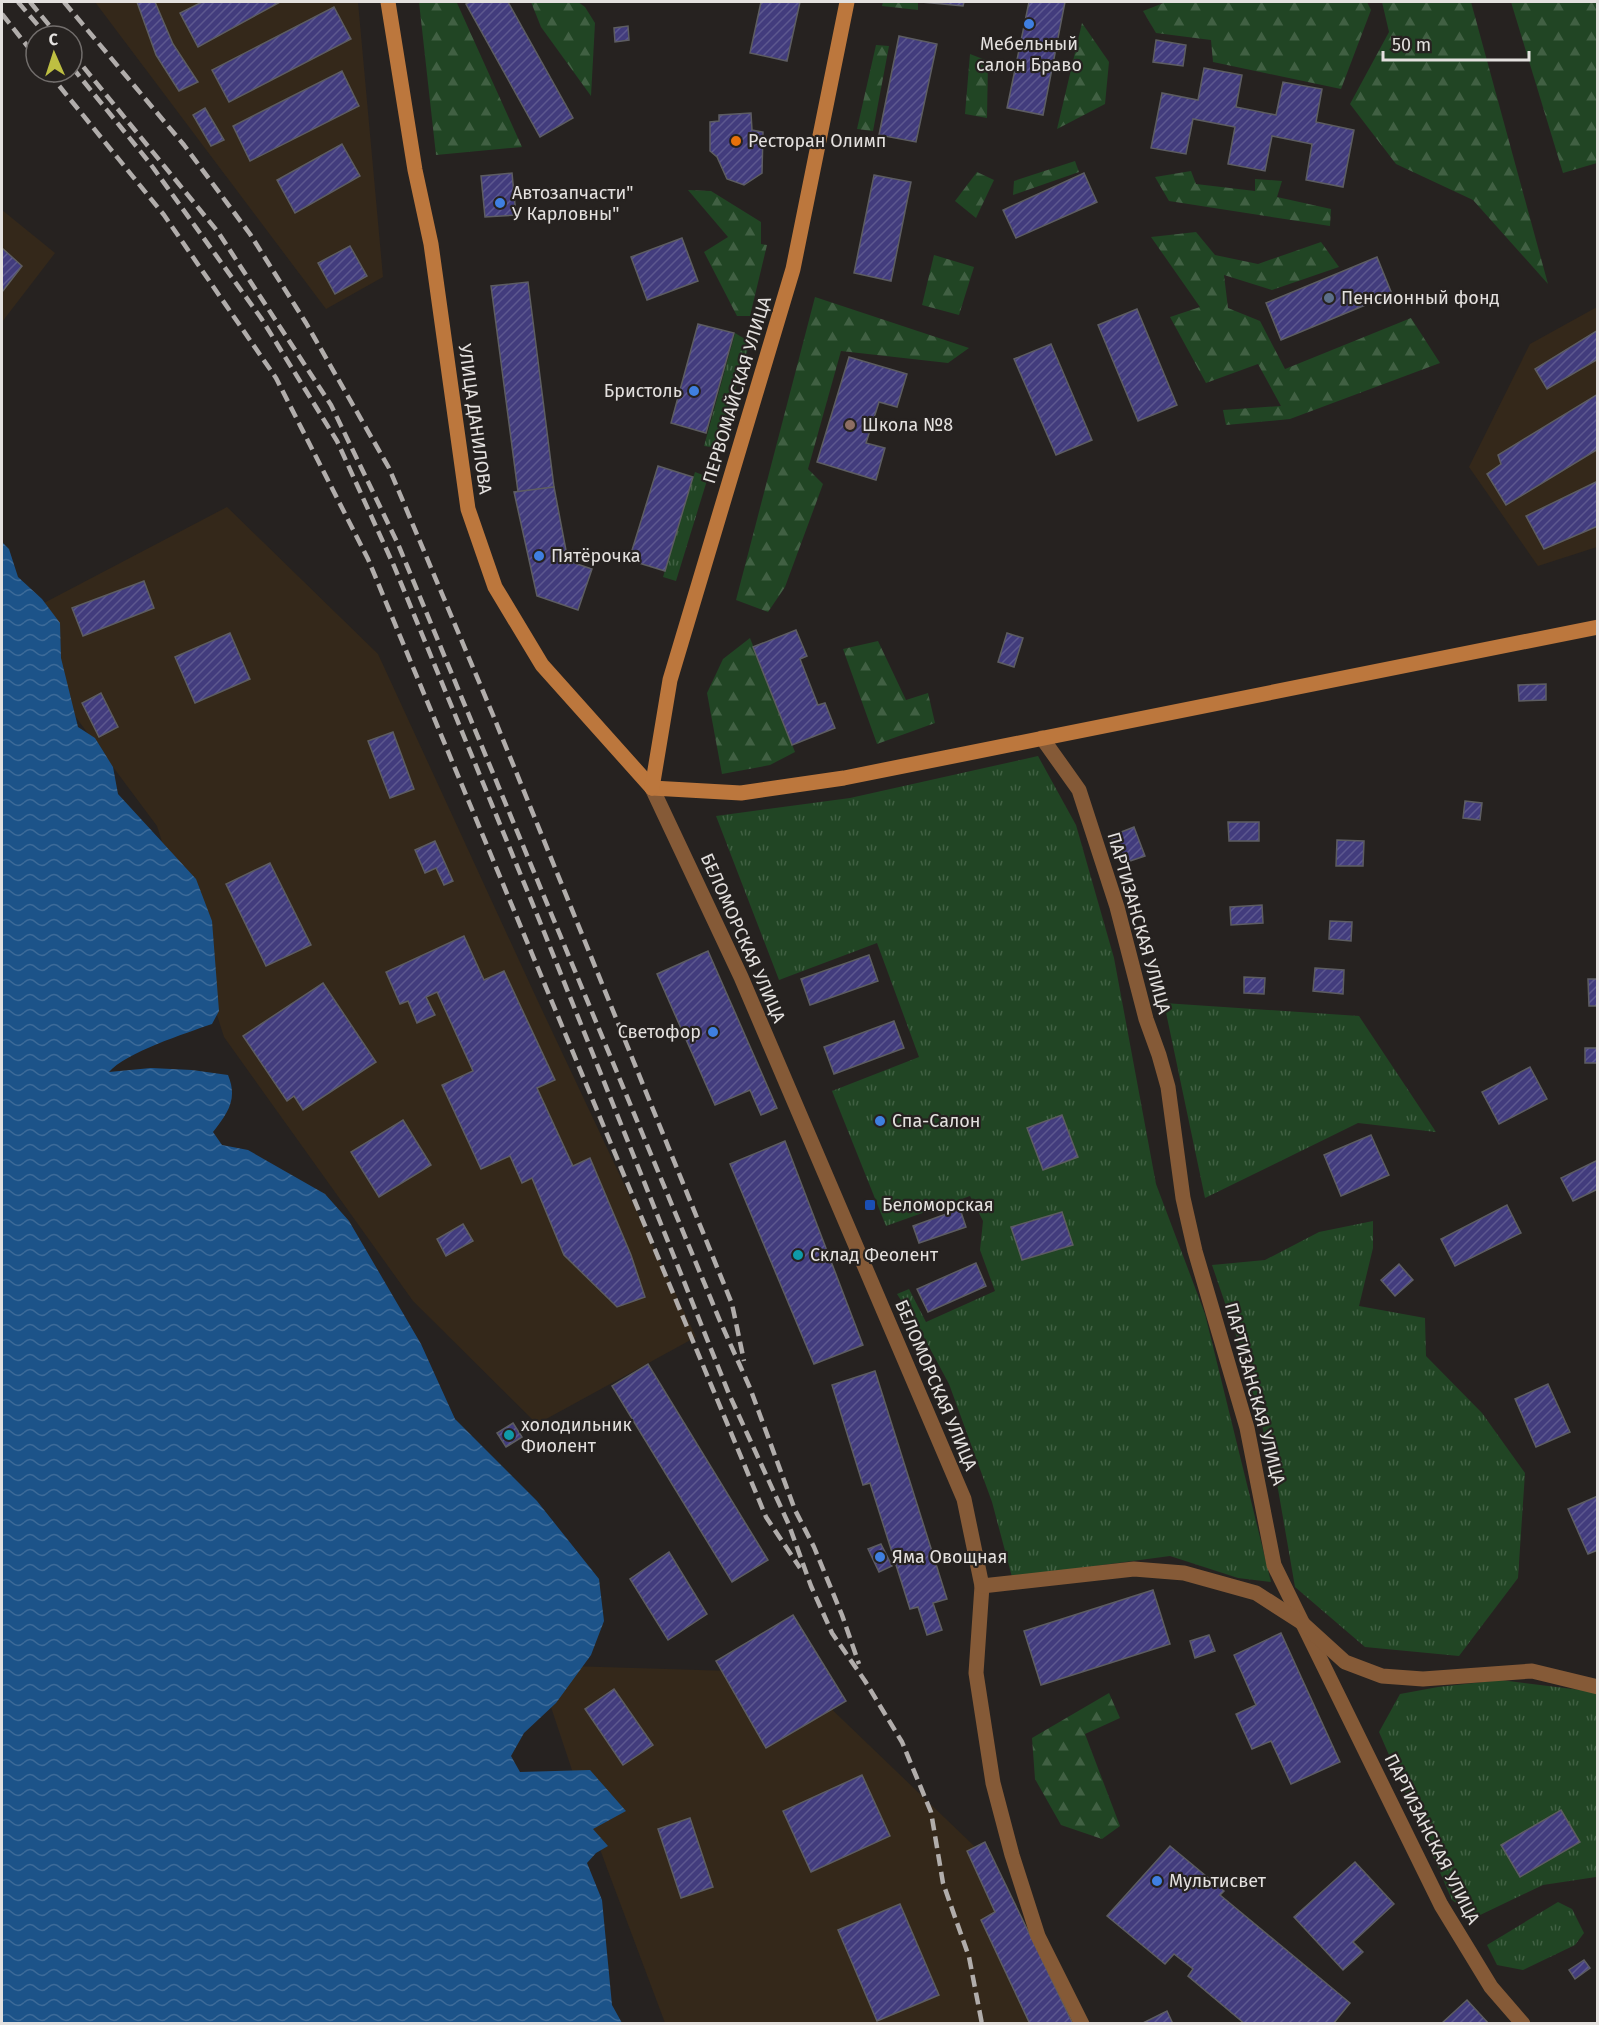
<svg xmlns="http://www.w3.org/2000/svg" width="1599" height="2025" viewBox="0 0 1599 2025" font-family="'Fira Sans',sans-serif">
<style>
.industrial{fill:#34281a}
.grass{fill:url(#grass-tufts)}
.forest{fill:url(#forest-firs)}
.water{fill:url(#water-waves)}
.building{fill:url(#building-hatch);stroke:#5d5d62;stroke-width:1.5}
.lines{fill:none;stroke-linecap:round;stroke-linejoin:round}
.street{stroke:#855a37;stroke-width:15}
.secondary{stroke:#bc773d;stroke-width:15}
.rail{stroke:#b1adab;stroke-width:4.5;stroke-dasharray:12 6;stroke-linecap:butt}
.shop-dot{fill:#3f7fe0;stroke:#262220;stroke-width:2}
.food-dot{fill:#e8710a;stroke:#262220;stroke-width:2}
.service-dot{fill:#5c6f8a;stroke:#262220;stroke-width:2}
.education-dot{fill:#8d6e63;stroke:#262220;stroke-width:2}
.transit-dot{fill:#1a4fb4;stroke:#262220;stroke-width:2}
.culture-dot{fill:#0f9aa8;stroke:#262220;stroke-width:2}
.labels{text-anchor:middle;stroke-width:4.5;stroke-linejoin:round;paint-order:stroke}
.poi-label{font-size:18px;fill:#e4e1df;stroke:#262220;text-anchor:start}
.street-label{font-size:18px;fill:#e4e1df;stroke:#262220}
</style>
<defs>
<pattern id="grass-tufts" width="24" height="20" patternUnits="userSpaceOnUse" patternTransform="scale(1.5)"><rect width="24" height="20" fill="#214524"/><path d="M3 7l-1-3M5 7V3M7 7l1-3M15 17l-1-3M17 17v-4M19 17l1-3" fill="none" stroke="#416043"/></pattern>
<pattern id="forest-firs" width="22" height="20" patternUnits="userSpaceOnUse" patternTransform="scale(1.5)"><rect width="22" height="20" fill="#214524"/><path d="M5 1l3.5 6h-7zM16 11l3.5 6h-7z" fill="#416043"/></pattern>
<pattern id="water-waves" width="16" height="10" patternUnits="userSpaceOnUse" patternTransform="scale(1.5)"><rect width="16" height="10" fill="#1c5389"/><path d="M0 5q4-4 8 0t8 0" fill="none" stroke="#3d6b99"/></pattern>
<pattern id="building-hatch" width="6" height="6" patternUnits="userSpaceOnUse" patternTransform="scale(1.5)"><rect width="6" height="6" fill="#423c7d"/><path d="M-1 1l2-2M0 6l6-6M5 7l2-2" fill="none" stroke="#5d588f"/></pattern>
</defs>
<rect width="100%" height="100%" fill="#262220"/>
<!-- industrial -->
<g class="industrial">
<path d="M95,2H358L383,277L326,309Z"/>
<path d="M2,210L55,253L2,322Z"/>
<path d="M1597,307V547L1538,566L1469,467L1530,344Z"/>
<path d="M227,507L378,654L535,995L696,1337L537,1424L413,1301L224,1037L157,826L54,688L42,604Z"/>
<path d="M537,1665L794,1673L997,1868L1072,2023H665L586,1812Z"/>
</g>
<!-- grass -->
<g class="grass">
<path d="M735,333L750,342L717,448L704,446Z"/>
<path d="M695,472L708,477L676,581L663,577Z"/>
<path d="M1038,756L1076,825L1114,958L1156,1184L1205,1314L1271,1582L1238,1578L1170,1556L1012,1577L992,1502L949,1384L920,1330L897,1294L909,1289L926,1322L995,1291L980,1250L983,1221L970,1196L886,1226L832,1091L919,1057L877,943L779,980L716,816L850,798Z"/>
<path d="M1164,1003L1359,1016L1436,1132L1358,1123L1205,1198Z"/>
<path d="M1373,1221V1248L1359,1306L1425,1318L1426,1356L1482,1413L1525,1473L1518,1578L1459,1656L1365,1647L1295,1587L1278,1489L1261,1422L1241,1350L1212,1265L1265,1260L1319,1232Z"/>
<path d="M1501,1680L1597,1692V1876L1596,1877L1543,1885L1476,1917L1452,1900L1379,1732L1400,1694L1438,1687Z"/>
<path d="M1558,1902L1572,1909L1584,1933L1575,1945L1523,1970L1497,1965L1487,1945Z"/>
</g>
<!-- forest -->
<g class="forest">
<path d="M419,2H458L457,3L522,147L436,155Z"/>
<path d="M531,2H578L585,7L595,23L591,96L541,27Z"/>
<path d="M883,2H918V10L882,6Z"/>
<path d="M1166,2H1367L1371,10L1341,89L1213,62L1211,40L1156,33L1143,11Z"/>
<path d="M1382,2H1471L1548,284L1473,200L1396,164L1350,104L1389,32Z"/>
<path d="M1511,2H1597V163L1563,173Z"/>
<path d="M1082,23L1109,62L1105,104L1057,129Z"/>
<path d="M876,45L889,46L873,131L857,129Z"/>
<path d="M970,54L988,61L987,118L965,114Z"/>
<path d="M1075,161L1079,172L1013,195L1014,181Z"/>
<path d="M1191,171L1196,184L1255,191V179L1282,181L1277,197L1331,209L1330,226L1169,201L1155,177Z"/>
<path d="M977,172L994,180L976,218L955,201Z"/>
<path d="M688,190L711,191L761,222V244L767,245L750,316H737L704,252L728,237Z"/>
<path d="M1196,232L1215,255L1258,264L1321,242L1339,267L1272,290L1224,275L1228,308L1260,321L1285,369L1411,318L1440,363L1290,419L1226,425L1223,410L1281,406L1258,364L1206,383L1170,317L1200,307L1151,237Z"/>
<path d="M934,255L974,267L959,315L922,305Z"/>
<path d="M815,297L969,348L948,363L841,351L808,469L823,484L785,587L768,612L736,600Z"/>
<path d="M750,638L795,752L770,765L722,774L707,693L723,659Z"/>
<path d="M878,641L906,700L928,693L935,723L877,744L843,649Z"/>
<path d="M1109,1693L1120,1718L1085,1734L1120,1826L1102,1839L1061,1825L1035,1779L1032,1738Z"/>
</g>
<!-- water -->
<path class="water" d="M2,542L9,549L18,577L42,599L60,623L61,658L78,727L95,738L113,767L118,794L196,879L212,921L219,1011L212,1024C186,1033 125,1053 109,1072L151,1068L192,1070L228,1075C238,1099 228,1113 213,1132L222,1145L248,1150L325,1194L349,1221L421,1344L455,1419L537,1501L599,1579L604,1621L591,1655L556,1703L524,1733L511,1756L520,1772L590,1770L626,1811L593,1829L608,1846L596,1853L587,1863L602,1900L612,2005L622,2023H2Z"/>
<!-- building -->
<g class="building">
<path d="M137,2H155L173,44L198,82L179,91L156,55Z"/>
<path d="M202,2H280L198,47L180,13Z"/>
<path d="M470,2H508L573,118L540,137L466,4Z"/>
<path d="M761,2H800L787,61L750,53Z"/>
<path d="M921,2H964L963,6Z"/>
<path d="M1029,2H1065L1043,115L1007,108Z"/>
<path d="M334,7L351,39L229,102L212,70Z"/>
<path d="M628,26L629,40L615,42L614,28Z"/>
<path d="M899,36L937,44L916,142L879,135Z"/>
<path d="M1156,40L1186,45L1183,66L1153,62Z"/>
<path d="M1204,68L1242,75L1236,107L1276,115L1283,82L1322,89L1316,122L1354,130L1343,187L1306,180L1312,144L1272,136L1265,171L1228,164L1235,127L1193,119L1186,154L1151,148L1162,93L1198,100Z"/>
<path d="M342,71L359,106L250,161L233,126Z"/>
<path d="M205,108L224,140L211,146L193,115Z"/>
<path d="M751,113L752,130L763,132L762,173L744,185L727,179L717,157L710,151V122L719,121V115Z"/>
<path d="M342,144L360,176L295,213L277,180Z"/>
<path d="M512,173L516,215L485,217L481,176Z"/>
<path d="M1084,173L1097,202L1016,238L1003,210Z"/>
<path d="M874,175L911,182L891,281L854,273Z"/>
<path d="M682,238L698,281L647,300L631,257Z"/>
<path d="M350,246L367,276L335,294L318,263Z"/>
<path d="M2,248L22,266L2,292Z"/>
<path d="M1377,257L1392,294L1281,340L1266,303Z"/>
<path d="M528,282L554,487L518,492L491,286Z"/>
<path d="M1137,309L1177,405L1138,421L1098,325Z"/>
<path d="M698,324L734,333L706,433L671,423Z"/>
<path d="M1598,330V359L1547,389L1535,369Z"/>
<path d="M1051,344L1092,440L1056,455L1014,359Z"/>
<path d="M849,357L907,374L897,407L879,402L866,443L885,448L876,480L817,462Z"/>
<path d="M1598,394V449L1506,505L1487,474L1501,464L1498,455Z"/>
<path d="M658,466L693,477L665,571L629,560Z"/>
<path d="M1598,481V526L1544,549L1526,516Z"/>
<path d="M554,487L568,561L592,569L578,610L537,596L514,492Z"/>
<path d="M144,581L154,608L83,636L72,608Z"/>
<path d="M796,630L807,656L800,659L818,705L825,703L835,728L792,745L753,647Z"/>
<path d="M230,633L250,679L195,703L175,657Z"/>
<path d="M1007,633L1023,638L1014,667L998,662Z"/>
<path d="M1546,684V700L1519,701L1518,685Z"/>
<path d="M101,693L118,727L99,737L82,703Z"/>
<path d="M393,732L414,789L390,798L368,741Z"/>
<path d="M1465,801L1482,803L1480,820L1463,818Z"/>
<path d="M1228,822H1259V841H1229Z"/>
<path d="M1134,827L1145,856L1121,864L1111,836Z"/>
<path d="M1337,840L1364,841L1363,866H1336Z"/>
<path d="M435,841L453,881L444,885L436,868L425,873L415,850Z"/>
<path d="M270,863L311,945L266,966L226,884Z"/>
<path d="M1262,905L1263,923L1231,925L1230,907Z"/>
<path d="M1330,921L1352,922L1351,941L1329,939Z"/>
<path d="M464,936L484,980L504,971L555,1080L537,1088L573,1166L590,1158L631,1255L645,1297L617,1307L564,1255L532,1178L522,1183L510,1156L481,1169L442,1085L473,1071L437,992L426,997L435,1015L417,1023L408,1001L400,1004L386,972Z"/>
<path d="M708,951L777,1108L761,1115L750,1090L715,1105L657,974Z"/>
<path d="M869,955L878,981L810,1005L801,979Z"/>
<path d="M1315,968L1344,970L1343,994L1313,991Z"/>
<path d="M1244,977L1265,978L1264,994L1244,993Z"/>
<path d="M1588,979H1598V1006H1589Z"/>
<path d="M323,983L376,1062L303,1110L294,1096L287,1101L243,1036Z"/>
<path d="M894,1021L904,1048L834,1074L824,1047Z"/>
<rect x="1585" y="1048" width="13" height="15"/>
<path d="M1530,1067L1547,1099L1499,1124L1482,1092Z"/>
<path d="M1062,1115L1078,1157L1043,1170L1027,1128Z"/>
<path d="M403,1120L431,1165L379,1197L351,1152Z"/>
<path d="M1371,1135L1389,1175L1341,1196L1324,1155Z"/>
<path d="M785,1141L863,1345L814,1364L730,1164Z"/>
<path d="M1598,1160V1189L1573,1201L1561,1178Z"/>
<path d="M1507,1205L1521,1233L1455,1266L1441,1239Z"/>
<path d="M960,1209L966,1227L919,1243L913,1226Z"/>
<path d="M1062,1212L1073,1245L1022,1260L1011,1227Z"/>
<path d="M463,1224L473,1241L446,1256L437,1239Z"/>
<path d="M976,1263L986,1286L928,1312L917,1289Z"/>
<path d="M1399,1264L1413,1280L1395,1296L1381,1280Z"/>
<path d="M648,1364L768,1560L732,1582L612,1386Z"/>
<path d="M875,1371L947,1599L933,1603L942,1630L927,1635L918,1607L910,1609L870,1483L863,1485L832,1385Z"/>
<path d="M1548,1384L1570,1432L1536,1447L1515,1399Z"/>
<path d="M513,1423L522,1437L506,1447L497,1433Z"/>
<path d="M1598,1496V1550L1588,1554L1568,1509Z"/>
<path d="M881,1544L892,1566L879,1572L868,1549Z"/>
<path d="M669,1552L707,1614L668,1640L630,1579Z"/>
<path d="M1153,1590L1170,1644L1041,1685L1024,1631Z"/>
<path d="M793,1615L846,1701L766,1748L716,1661Z"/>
<path d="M1281,1633L1340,1762L1291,1784L1271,1741L1252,1749L1236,1714L1256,1705L1234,1655Z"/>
<path d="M1209,1635L1215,1651L1195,1658L1190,1641Z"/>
<path d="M614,1689L653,1745L623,1765L585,1709Z"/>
<path d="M862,1775L890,1836L811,1872L783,1811Z"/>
<path d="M1561,1810L1580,1842L1520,1877L1501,1845Z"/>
<path d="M690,1818L713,1887L681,1898L658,1829Z"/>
<path d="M985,1842L1073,2024H1030L981,1920L995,1912L967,1851Z"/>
<path d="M1170,1846L1224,1891L1220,1895L1350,2003L1333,2024H1245L1188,1976L1193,1969L1174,1954L1165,1964L1107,1916Z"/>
<path d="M1355,1862L1394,1904L1353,1942L1363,1952L1343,1970L1294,1917Z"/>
<path d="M900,1904L939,1995L877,2021L838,1930Z"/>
<path d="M1584,1960L1590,1968L1575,1979L1569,1970Z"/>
<path d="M1467,2000L1489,2024L1442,2023L1454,2012Z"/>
<path d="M1167,2011L1173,2024H1141Z"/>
</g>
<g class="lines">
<!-- street -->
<g class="street">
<path d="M1042,738L1079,790L1117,907L1146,1019L1159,1055L1168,1087L1183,1198L1195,1251L1247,1428L1274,1565L1441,1905L1491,1987L1523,2024"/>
<path d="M652,788L741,977L964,1499L982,1586L976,1673L993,1783L1012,1855L1038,1936L1082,2024"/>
<path d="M982,1586L1134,1569L1184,1573L1256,1593L1301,1622L1345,1662L1382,1676L1423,1679L1532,1671L1598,1687"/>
</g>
<!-- secondary -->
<g class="secondary">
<path d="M388,2L415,170L431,244L468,509L495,587L542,665L652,788"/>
<path d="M652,788L741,793L844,778L1598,627"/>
<path d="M652,788L670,680L793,269L847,2"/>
</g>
<!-- rail -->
<g class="rail">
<path d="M18,2L47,36"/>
<path d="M30,2L58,36"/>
<path d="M64,2L184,145L250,234L306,323L389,468L493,715L732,1304L744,1361"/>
<path d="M2,14L36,57"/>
<path d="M72,53L218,232L331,405L398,544L720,1321L750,1388L795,1510L814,1547L842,1615L859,1664"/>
<path d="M72,67L149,162L261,318L337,441L394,566L538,917L729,1394L789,1525L811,1586L832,1633L865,1681L902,1742L931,1812L943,1883L969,1957L982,2024"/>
<path d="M48,72L164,215L276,378L368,559L766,1517L800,1568"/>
</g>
</g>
<!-- markers -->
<g class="shop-dot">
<circle cx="1029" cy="24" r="6"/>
<circle cx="500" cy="203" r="6"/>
<circle cx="694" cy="391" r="6"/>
<circle cx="539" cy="556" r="6"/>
<circle cx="713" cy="1032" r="6"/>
<circle cx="880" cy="1121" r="6"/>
<circle cx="880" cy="1557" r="6"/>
<circle cx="1157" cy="1881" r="6"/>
</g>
<circle class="food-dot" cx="736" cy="141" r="6"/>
<circle class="service-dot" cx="1329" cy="298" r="6"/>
<circle class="education-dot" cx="850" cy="425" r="6"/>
<rect class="transit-dot" x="864" y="1199" width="12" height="12" rx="3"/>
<g class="culture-dot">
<circle cx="798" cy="1255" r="6"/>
<circle cx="509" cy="1435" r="6"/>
</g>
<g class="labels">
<!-- poi labels -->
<g class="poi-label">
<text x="1029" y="50" text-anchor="middle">Мебельный<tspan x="1029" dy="21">салон Браво</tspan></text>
<text x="748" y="147">Ресторан Олимп</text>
<text x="512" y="199">Автозапчасти"<tspan x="512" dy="21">У Карловны"</tspan></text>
<text x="1341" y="304">Пенсионный фонд</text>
<text x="682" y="397" text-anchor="end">Бристоль</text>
<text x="862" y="431">Школа №8</text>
<text x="551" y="562">Пятёрочка</text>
<text x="701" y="1038" text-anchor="end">Светофор</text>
<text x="892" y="1127">Спа-Салон</text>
<text x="882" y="1211">Беломорская</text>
<text x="810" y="1261">Склад Феолент</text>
<text x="521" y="1431">холодильник<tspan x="521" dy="21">Фиолент</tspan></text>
<text x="892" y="1563">Яма Овощная</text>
<text x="1169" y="1887">Мультисвет</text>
</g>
<!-- street labels -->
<g class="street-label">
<text transform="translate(737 390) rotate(-73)" y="6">ПЕРВОМАЙСКАЯ УЛИЦА</text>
<text transform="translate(475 419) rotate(82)" y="6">УЛИЦА ДАНИЛОВА</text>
<text transform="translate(1139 923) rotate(74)" y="6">ПАРТИЗАНСКАЯ УЛИЦА</text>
<text transform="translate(743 938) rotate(66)" y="6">БЕЛОМОРСКАЯ УЛИЦА</text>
<text transform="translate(936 1385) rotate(67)" y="6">БЕЛОМОРСКАЯ УЛИЦА</text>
<text transform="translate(1255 1394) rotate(75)" y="6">ПАРТИЗАНСКАЯ УЛИЦА</text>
<text transform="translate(1432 1839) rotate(63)" y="6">ПАРТИЗАНСКАЯ УЛИЦА</text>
</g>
</g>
<!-- border -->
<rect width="1599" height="2025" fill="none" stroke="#e4e1df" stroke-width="6"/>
<!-- north arrow -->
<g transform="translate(54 54) rotate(357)"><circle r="28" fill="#262220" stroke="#726e6c" stroke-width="1.5"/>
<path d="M0-4.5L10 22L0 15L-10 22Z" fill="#bebf42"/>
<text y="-9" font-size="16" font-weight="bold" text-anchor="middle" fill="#e4e1df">С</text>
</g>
<!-- scale -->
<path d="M1383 51v9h146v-9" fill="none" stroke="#e4e1df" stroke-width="3"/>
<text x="1392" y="51" font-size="18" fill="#e4e1df" stroke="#262220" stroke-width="4.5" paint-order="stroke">50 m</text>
</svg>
